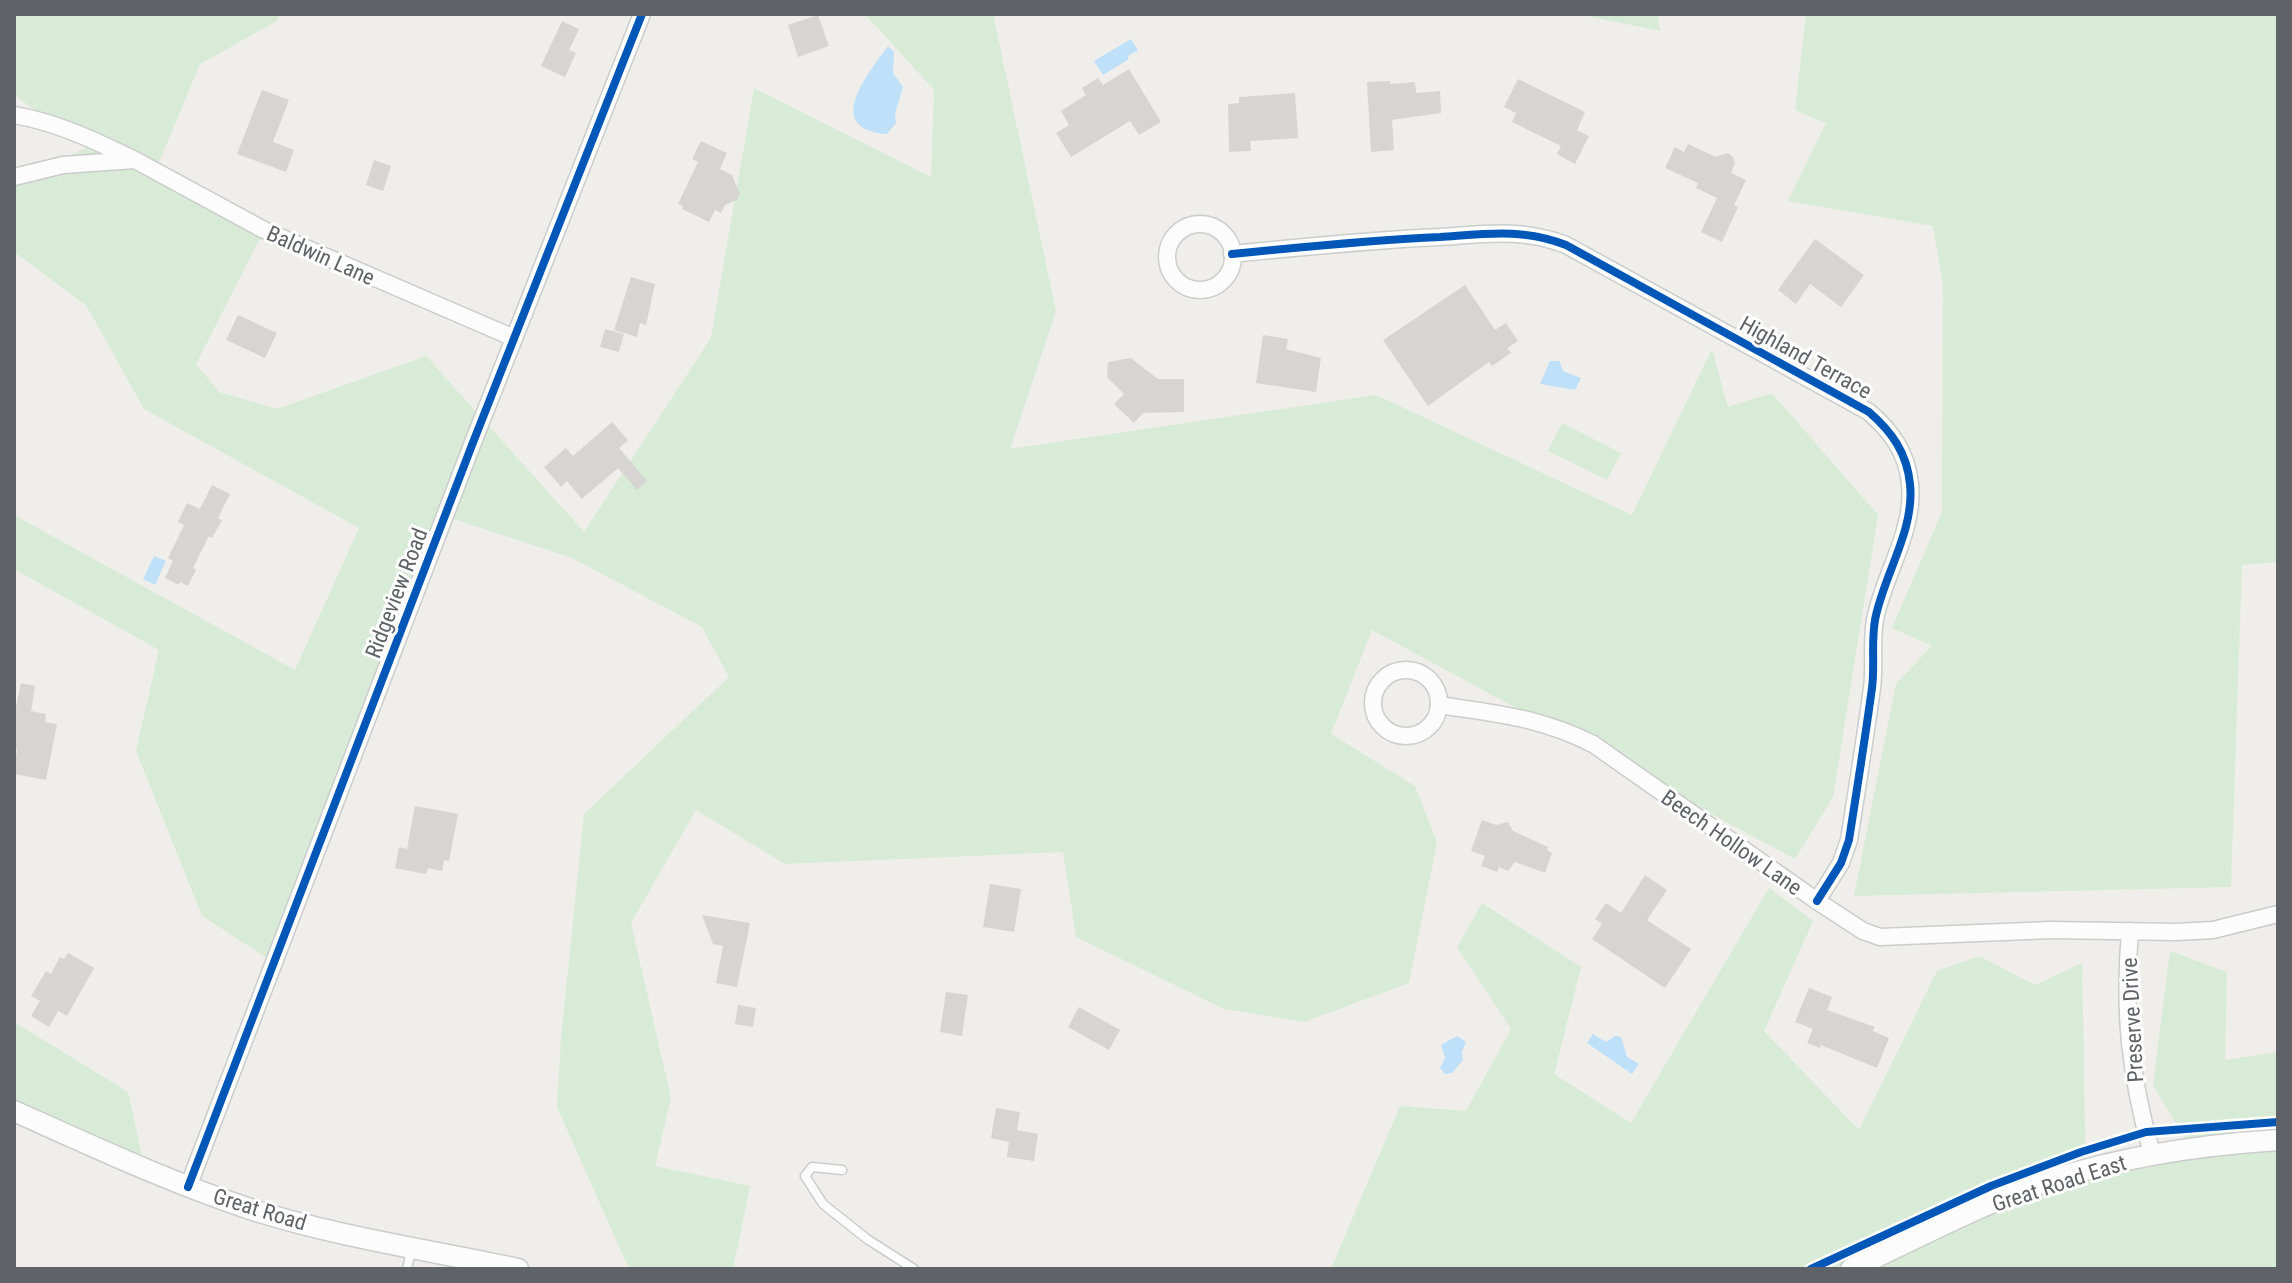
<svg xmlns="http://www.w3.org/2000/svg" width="2292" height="1283" viewBox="0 0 2292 1283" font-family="'Roboto Condensed',sans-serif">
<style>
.green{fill:#d8ebd6}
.water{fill:#bfe0f9}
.building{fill:#d6d5d3}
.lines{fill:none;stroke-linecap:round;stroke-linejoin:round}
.service-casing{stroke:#cbcccc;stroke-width:11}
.minor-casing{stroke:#cbcccc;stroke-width:19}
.tertiary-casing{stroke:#cbcccc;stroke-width:23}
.service{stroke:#fdfcfc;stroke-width:8}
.minor{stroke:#fdfcfc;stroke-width:16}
.tertiary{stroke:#fdfcfc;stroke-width:20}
.cycleway-casing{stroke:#fff;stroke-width:13}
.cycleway{stroke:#0057b8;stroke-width:8}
.labels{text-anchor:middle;stroke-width:6;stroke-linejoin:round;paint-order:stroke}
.street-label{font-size:22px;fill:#5f6368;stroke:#fff}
</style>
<rect width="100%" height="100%" fill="#efeeea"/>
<!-- green -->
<g class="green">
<path d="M14,14H280L277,21L200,64L152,179L260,238L196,364L219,392L277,409L426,356L584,532L711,338L754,88L931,177L934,90L865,14H993L1056,311L1010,449L1376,395L1632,515L1712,349L1728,407L1772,393L1878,515L1833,797L1795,859L1372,630L1331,734L1415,786L1437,842L1409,983L1304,1022L1224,1009L1076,937L1063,852L785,864L696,810L631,923L671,1098L655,1166L750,1186L733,1269H629L557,1107L561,1038L584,814L729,677L702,627L572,558L454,519L278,965L202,916L136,751L159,650L14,569V515L295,670L359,528L144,409L86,305L14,252V183L88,147L14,95Z"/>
<path d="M1577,14H1657L1661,31Z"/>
<path d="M1806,14H2278V562L2242,565L2231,887L1854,896L1896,684L1932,646L1892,628L1942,512L1943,284L1933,226L1788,201L1826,123L1795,110Z"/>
<path d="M1562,423L1621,453L1607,480L1548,451Z"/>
<path d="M1769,888L1813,921L1764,1031L1859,1130L1937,971L1979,956L2035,985L2082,963L2086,1173L2190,1147L2153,1085L2170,951L2227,972L2225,1060L2278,1052V1269H1331L1400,1106L1466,1111L1511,1029L1457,947L1482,903L1581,967L1554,1074L1631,1123Z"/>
<path d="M14,1022L128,1092L148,1183L14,1122Z"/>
</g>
<!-- water -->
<g class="water">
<path d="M1131,39L1138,50L1128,56L1129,59L1103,75L1094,61Z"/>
<path d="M888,46L894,52L893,73L903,87L895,114L896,123L887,134C822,129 868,74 888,46Z"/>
<path d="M1550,361H1559L1563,371L1581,378L1575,390L1540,384Z"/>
<path d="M154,556L166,561L155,585L143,579Z"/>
<path d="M1593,1034L1606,1042L1615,1036L1621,1037L1627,1057L1639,1064L1632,1074L1587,1043Z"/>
<path d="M1457,1036L1466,1042L1462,1052L1463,1060L1452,1073L1445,1074L1440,1068L1445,1058L1441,1045Z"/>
</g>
<!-- building -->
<g class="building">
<path d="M818,15L829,46L798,57L788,25Z"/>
<path d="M562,21L579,29L569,50L576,53L565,77L541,66Z"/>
<path d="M1129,69L1161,122L1139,135L1130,121L1071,157L1056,133L1069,125L1061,111L1086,95L1082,88L1098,78L1103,85Z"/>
<path d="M1518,79L1585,112L1577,130L1589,136L1575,164L1557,154L1561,146L1512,122L1516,113L1504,107Z"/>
<path d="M1390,81V84L1415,82L1416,93L1440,91L1441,113L1392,120L1394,150L1371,152L1367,82Z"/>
<path d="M262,90L289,100L273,142L294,150L286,172L237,154Z"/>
<path d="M1295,93L1298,138L1250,141L1251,151L1229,152L1228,104L1239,103V97Z"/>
<path d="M701,141L727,153L720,169L732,175L740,194L737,200L725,205L721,213L715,210L709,222L682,209L683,206L678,204L698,162L692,159Z"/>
<path d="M1688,144L1716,157L1727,153L1733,157L1735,163L1731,173L1746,180L1734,205L1738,207L1722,242L1701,232L1717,198L1696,188L1698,183L1665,168L1675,147L1684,152Z"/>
<path d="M374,160L391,166L383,191L366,185Z"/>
<path d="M1815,239L1864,275L1841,307L1810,284L1796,304L1778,290Z"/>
<path d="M631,277L655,284L646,325L640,323L637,337L614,330Z"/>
<path d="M1465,285L1495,330L1506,323L1518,341L1507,348L1511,353L1492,366L1489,362L1428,406L1383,340Z"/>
<path d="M238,315L277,333L265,358L226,340Z"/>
<path d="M605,329L624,334L619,352L600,347Z"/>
<path d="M1263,335L1288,339L1286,349L1321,358L1316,392L1256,383Z"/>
<path d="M1131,358L1158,379H1184V412L1143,413L1134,423L1114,404L1124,394L1107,377L1108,362Z"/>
<path d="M612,422L628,440L619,448L647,481L637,490L618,468L582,499L567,481L561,487L544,467L566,448L573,456Z"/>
<path d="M212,485L230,494L218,518L222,520L212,538L209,536L193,568L196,570L188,586L180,582L179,585L165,578L173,561L168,558L184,525L178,522L187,503L200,509Z"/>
<path d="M21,683L35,686L31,711L46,714L45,722L57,724L46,780L14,774L17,749H14V717Z"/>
<path d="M415,806L458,814L449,861L444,860L442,871L428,868L426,874L395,868L399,847L407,849Z"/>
<path d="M1482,820L1496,825L1508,822L1513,831L1548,847L1547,850L1552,853L1545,873L1515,862L1508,871L1499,867L1497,872L1481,866L1485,856L1471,851Z"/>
<path d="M1645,875L1667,890L1647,920L1691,949L1665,988L1592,939L1602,924L1595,919L1606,903L1621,913Z"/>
<path d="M990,884L1021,889L1014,932L983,927Z"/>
<path d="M702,915L750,923L737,987L716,983L723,946L713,944Z"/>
<path d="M68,953L94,968L67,1016L58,1011L49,1027L31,1016L40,1001L31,996L46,971L51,974L60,957L64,959Z"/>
<path d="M1809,988L1832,997L1827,1010L1875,1027L1873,1031L1889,1038L1877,1068L1821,1045L1820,1048L1807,1043L1813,1029L1795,1022Z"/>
<path d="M946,992L968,995L962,1036L940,1032Z"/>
<path d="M738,1005L756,1008L753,1027L735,1024Z"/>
<path d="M1079,1007L1120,1030L1109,1050L1068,1027Z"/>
<path d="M996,1108L1020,1112L1017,1130L1038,1134L1034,1161L1007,1157L1009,1142L991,1138Z"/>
</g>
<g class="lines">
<defs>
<g id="service">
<path d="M842,1170L812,1167L805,1176L823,1204L867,1239L914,1269"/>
<path d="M407,1269L411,1250"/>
</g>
<g id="minor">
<path d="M14,115C56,122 96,141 135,160L63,165L14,177"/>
<path d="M135,160L264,230L514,338"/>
<circle cx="1200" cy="257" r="33"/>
<path d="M1232,254C1302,247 1371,240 1440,237C1485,234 1523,228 1566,245L1869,412C1892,432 1907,453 1910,484C1915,531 1883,576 1875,620C1871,643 1875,665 1872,688C1865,739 1857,789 1849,840L1841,863L1817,901"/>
<circle cx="1406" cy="703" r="33"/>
<path d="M1439,705C1497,714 1540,717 1593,744L1817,901L1863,931L1880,937L2050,930L2176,932L2213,930L2278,914"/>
<path d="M2130,931C2123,1012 2130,1076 2152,1154"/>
<path d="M188,1187L472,445L642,14"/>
</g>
<g id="tertiary">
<path d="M14,1111C92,1146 169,1182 250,1209C337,1237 429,1250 518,1269"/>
<path d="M1851,1269C1916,1239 1980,1204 2048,1181C2123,1156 2200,1145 2278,1140"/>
</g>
</defs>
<!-- service casing -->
<use href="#service" class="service-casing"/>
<!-- minor casing -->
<use href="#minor" class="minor-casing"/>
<!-- tertiary casing -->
<use href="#tertiary" class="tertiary-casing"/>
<!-- service -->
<use href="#service" class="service"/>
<!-- minor -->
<use href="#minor" class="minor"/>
<!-- tertiary -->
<use href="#tertiary" class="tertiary"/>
<defs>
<g id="cycleway">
<path d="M1232,254C1302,247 1371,240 1440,237C1485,234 1523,228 1566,245L1869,412C1892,432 1907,453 1910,484C1915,531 1883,576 1875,620C1871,643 1875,665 1872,688C1865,739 1857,789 1849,840L1841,863L1817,901"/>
<path d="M188,1187L472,445L642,14"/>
<path d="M1811,1269L1991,1186L2081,1152L2146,1132L2278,1122"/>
</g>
</defs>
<!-- cycleway casing -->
<use href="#cycleway" class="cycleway-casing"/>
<!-- cycleway -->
<use href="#cycleway" class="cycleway"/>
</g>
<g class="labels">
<!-- street labels -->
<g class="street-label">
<text transform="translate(321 255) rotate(24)" y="8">Baldwin Lane</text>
<text transform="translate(1806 357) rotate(29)" y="8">Highland Terrace</text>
<text transform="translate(396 593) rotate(-69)" y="8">Ridgeview Road</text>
<text transform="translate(1732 842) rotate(35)" y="8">Beech Hollow Lane</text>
<text transform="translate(2132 1020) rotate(-93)" y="8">Preserve Drive</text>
<text transform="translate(2059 1183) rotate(-18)" y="8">Great Road East</text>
<text transform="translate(260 1209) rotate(17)" y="8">Great Road</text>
</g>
</g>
<!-- border -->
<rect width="2292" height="1283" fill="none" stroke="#5f6368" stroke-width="32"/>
</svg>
